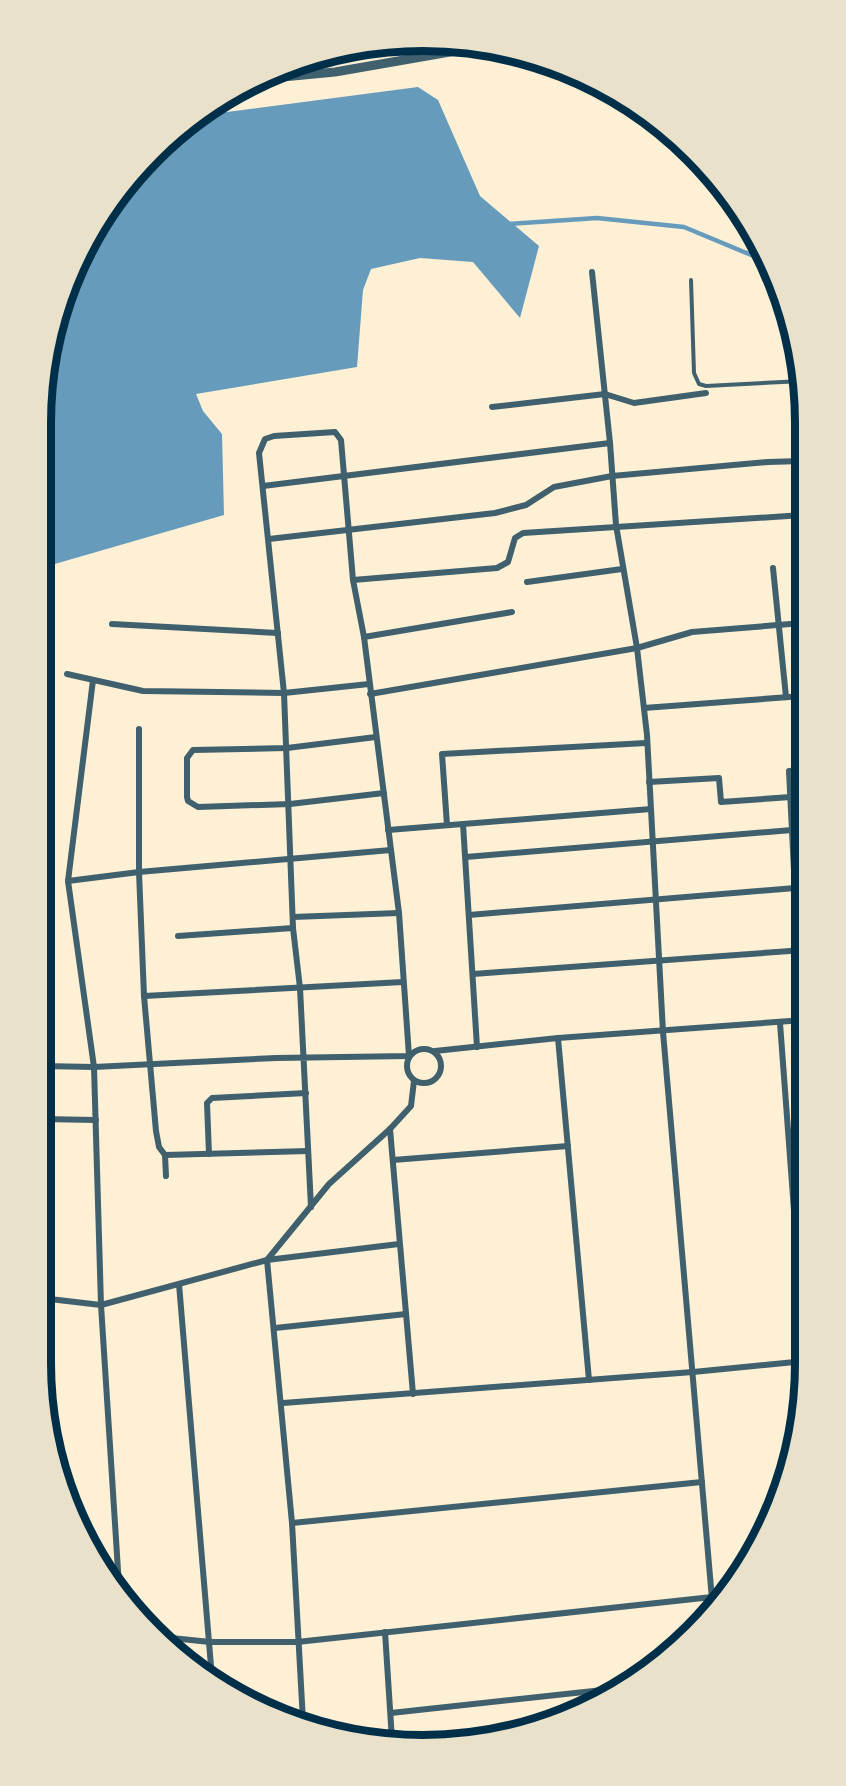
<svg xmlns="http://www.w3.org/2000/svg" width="846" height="1786" viewBox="0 0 846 1786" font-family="'PT Sans Narrow',sans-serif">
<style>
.water{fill:#669bbc}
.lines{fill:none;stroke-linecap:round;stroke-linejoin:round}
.stream{stroke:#669bbc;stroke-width:4.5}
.service{stroke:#3f606c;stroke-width:4}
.minor{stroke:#3f606c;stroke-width:6}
.tertiary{stroke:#3f606c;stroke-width:9}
.rim{fill:none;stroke:#003049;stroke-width:8}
</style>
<rect width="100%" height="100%" fill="#fdf0d5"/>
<!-- water -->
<path class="water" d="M418,87L438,100L480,196L539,246L520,318L473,262L420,258L371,269L363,290L357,367L196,394L203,411L222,434L224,515L41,568V423L69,277L152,153L211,114Z"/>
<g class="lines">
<!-- stream -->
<path class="stream" d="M507,224L597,218L684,227L768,262"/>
<!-- service -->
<path class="service" d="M691,280L694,373L699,384L706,386L802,381"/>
<!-- minor -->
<g class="minor">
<path d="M592,272L610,443L616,525L637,648L647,735L663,1032L713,1611"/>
<path d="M492,407L605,394L634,403L706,393"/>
<path d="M263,486L610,443"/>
<path d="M269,539L495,513L526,505L554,487L612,476L768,462L802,461"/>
<path d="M773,568L786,697"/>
<path d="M353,580L497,568L508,562L515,538L523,533L803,515"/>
<path d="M527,582L622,569"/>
<path d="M112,624L278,633"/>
<path d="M364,637L512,612"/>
<path d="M67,674L143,691L284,693L369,684"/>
<path d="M93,680L68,881L94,1067L101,1305L119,1586"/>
<path d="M370,694L637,648L692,632L803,623"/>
<path d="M644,708L803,696"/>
<path d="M139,729V872L144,996L156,1131L159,1147L165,1155L166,1176"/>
<path d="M376,737L287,748L193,750L187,758V797L188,801L198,807L290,804L384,793"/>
<path d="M649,782L719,778L721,802L791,797"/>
<path d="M463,824L477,1047"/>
<path d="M447,825L442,754L646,743"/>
<path d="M388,830L651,809"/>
<path d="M466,857L792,830"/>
<path d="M68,881L139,872L391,850"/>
<path d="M469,915L795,888"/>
<path d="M293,917L399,913"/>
<path d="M178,936L293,928"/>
<path d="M798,950L789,771L804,770"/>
<path d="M473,974L804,950"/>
<path d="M144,996L403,982"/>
<path d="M780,1023L805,1358"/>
<path d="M558,1038L589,1380"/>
<circle cx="424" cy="1066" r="17"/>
<path d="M435,1051L558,1038L804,1020"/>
<path d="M41,1066L94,1067L276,1058L409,1056L399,913L364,637L353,580L341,440L335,432L274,436L265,439L259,453L284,693L293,928L300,988L311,1207"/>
<path d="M41,1119L96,1120"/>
<path d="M390,1129L413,1394"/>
<path d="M209,1154L207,1103L212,1098L306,1093"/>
<path d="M165,1155L308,1151"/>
<path d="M393,1160L568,1146"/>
<path d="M179,1284L212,1678"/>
<path d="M41,1298L101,1305L267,1260L399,1244"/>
<path d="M275,1328L406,1314"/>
<path d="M283,1403L693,1372L805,1361"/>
<path d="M292,1523L702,1482"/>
<path d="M385,1632L392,1740"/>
<path d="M162,1637L210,1642H297L712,1597"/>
<path d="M391,1713L621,1688"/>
<path d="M303,1721L292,1523L267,1260L329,1184L390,1129L411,1106L414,1081"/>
</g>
<!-- tertiary -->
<path class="tertiary" d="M262,79L335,72L467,49"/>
</g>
<!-- crop -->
<path d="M0 0H846V1786H0ZM423 51H423A372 372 0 0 1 795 423V1363A372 372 0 0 1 423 1735H423A372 372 0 0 1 51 1363V423A372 372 0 0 1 423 51Z" fill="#e9e1ca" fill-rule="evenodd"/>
<path class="rim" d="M423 51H423A372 372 0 0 1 795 423V1363A372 372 0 0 1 423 1735H423A372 372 0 0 1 51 1363V423A372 372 0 0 1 423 51Z"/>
</svg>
